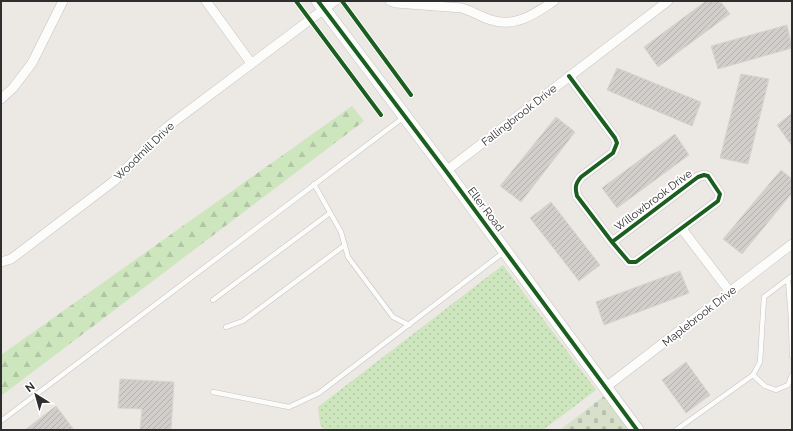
<svg xmlns="http://www.w3.org/2000/svg" width="793" height="431" viewBox="0 0 793 431" font-family="Raleway,sans-serif">
<style>
.grass{fill:url(#grass-dots)}
.forest{fill:url(#forest-firs)}
.cemetery{fill:url(#cemetery-stones)}
.building{fill:url(#building-hatch);stroke:#d7d4d0}
.lines{fill:none;stroke-linecap:round;stroke-linejoin:round}
.lane-casing{stroke:#c5c4c5;stroke-width:5.5}
.street-casing{stroke:#c5c4c5;stroke-width:10}
.secondary-casing{stroke:#c5c4c5;stroke-width:14}
.lane{stroke:#fcfcfb;stroke-width:4.5}
.street{stroke:#fcfcfb;stroke-width:9}
.secondary{stroke:#fcfcfb;stroke-width:13}
.cycleway-casing{stroke:#fff;stroke-width:6}
.cycleway{stroke:#1b5e20;stroke-width:4}
.labels{text-anchor:middle;stroke-width:3.5;stroke-linejoin:round;paint-order:stroke}
.street-label{font-size:11px;fill:#2e2e2e;stroke:#fff}
</style>
<defs>
<pattern id="grass-dots" width="8" height="8" patternUnits="userSpaceOnUse"><rect width="8" height="8" fill="#cee6be"/><path d="M2 2h.1M6 6h.1" fill="none" stroke="#b1c6a4" stroke-width="1.8" stroke-linecap="round"/></pattern>
<pattern id="forest-firs" width="22" height="20" patternUnits="userSpaceOnUse"><rect width="22" height="20" fill="#cee6be"/><path d="M5 1l3.5 6h-7zM16 11l3.5 6h-7z" fill="#b1c6a4"/></pattern>
<pattern id="cemetery-stones" width="16" height="16" patternUnits="userSpaceOnUse"><rect width="16" height="16" fill="#d8e0cc"/><path d="M2 7V4a2 2 0 0 1 4 0v3zM10 15v-3a2 2 0 0 1 4 0v3z" fill="#bac0b0"/></pattern>
<pattern id="building-hatch" width="6" height="6" patternUnits="userSpaceOnUse"><rect width="6" height="6" fill="#d1cecb"/><path d="M-1 1l2-2M0 6l6-6M5 7l2-2" fill="none" stroke="#b4b1af"/></pattern>
</defs>
<rect width="100%" height="100%" fill="#ece8e4"/>
<!-- grass -->
<path class="grass" d="M503,265L596,390L543,430H324L320,424L318,407Z"/>
<!-- forest -->
<path class="forest" d="M352,106L364,121L1,396V355Z"/>
<!-- cemetery -->
<path class="cemetery" d="M604,396L629,430H560Z"/>
<!-- building -->
<g class="building">
<path d="M706,1H720L730,14L658,67L644,47Z"/>
<path d="M787,25L792,48L718,69L711,46Z"/>
<path d="M617,68L701,102L692,126L607,90Z"/>
<path d="M741,74L769,79L748,164L720,158Z"/>
<path d="M792,113V146L777,125Z"/>
<path d="M556,117L575,132L521,202L500,186Z"/>
<path d="M675,134L689,155L617,208L602,188Z"/>
<path d="M781,170L792,179V193L742,254L723,239Z"/>
<path d="M551,202L600,265L579,281L530,218Z"/>
<path d="M680,271L689,293L604,325L596,302Z"/>
<path d="M686,362L710,395L686,413L662,380Z"/>
<path d="M120,379L174,382L171,430H140L142,409L118,408Z"/>
<path d="M56,406L74,430H25Z"/>
</g>
<g class="lines">
<defs>
<g id="lane">
<path d="M314,184L341,232L348,257L393,317L409,325"/>
<path d="M788,279L791,318L792,356"/>
<path d="M213,300L330,213"/>
<path d="M226,327L243,321L345,245"/>
<path d="M753,375L765,386L776,390L788,385L792,375"/>
<path d="M213,392L289,407L319,393L504,252"/>
<path d="M1,421L404,117"/>
<path d="M676,430L753,375L760,362L764,297L792,276"/>
</g>
<g id="street">
<path d="M206,1L251,63"/>
<path d="M390,1L396,3L462,8C472,11 481,17 491,20C516,28 534,14 554,1"/>
<path d="M569,76L615,138L617,143L613,153L581,177C575,184 575,188 577,196L612,242L629,262H636L718,201L720,194L708,176L704,175L698,177L612,242"/>
<path d="M1,99L13,88L32,63L63,1"/>
<path d="M446,171L668,1"/>
<path d="M682,229L730,292"/>
<path d="M1,262L11,259L114,181L167,127L335,1"/>
<path d="M606,387L792,244"/>
</g>
<path id="secondary" d="M318,1L446,171L637,430"/>
</defs>
<!-- lane casing -->
<use href="#lane" class="lane-casing"/>
<!-- street casing -->
<use href="#street" class="street-casing"/>
<!-- secondary casing -->
<use href="#secondary" class="secondary-casing"/>
<!-- lane -->
<use href="#lane" class="lane"/>
<!-- street -->
<use href="#street" class="street"/>
<!-- secondary -->
<use href="#secondary" class="secondary"/>
<defs>
<g id="cycleway">
<path d="M296,1L381,115"/>
<path d="M318,1L446,171L637,430"/>
<path d="M342,1L411,95"/>
<path d="M569,76L615,138L617,143L613,153L581,177C575,184 575,188 577,196L612,242L629,262H636L718,201L720,194L708,176L704,175L698,177L612,242"/>
</g>
</defs>
<!-- cycleway casing -->
<use href="#cycleway" class="cycleway-casing"/>
<!-- cycleway -->
<use href="#cycleway" class="cycleway"/>
</g>
<g class="labels">
<!-- street labels -->
<g class="street-label">
<text transform="translate(519 115) rotate(-38)" y="4">Fallingbrook Drive</text>
<text transform="translate(144 151) rotate(-44)" y="4">Woodmill Drive</text>
<text transform="translate(653 200) rotate(-37)" y="4">Willowbrook Drive</text>
<text transform="translate(486 209) rotate(53)" y="4">Eller Road</text>
<text transform="translate(699 316) rotate(-38)" y="4">Maplebrook Drive</text>
</g>
</g>
<!-- border -->
<rect width="793" height="431" fill="none" stroke="#2e2e2e" stroke-width="4"/>
<!-- north arrow -->
<g transform="translate(36 395) rotate(323)" stroke="#ffffff" stroke-width="3" paint-order="stroke">
<path d="M0-3L7 15L0 10L-7 15Z" fill="#2e2e2e"/>
<text y="-6" font-size="11" font-weight="bold" text-anchor="middle" fill="#2e2e2e">N</text>
</g>
</svg>
